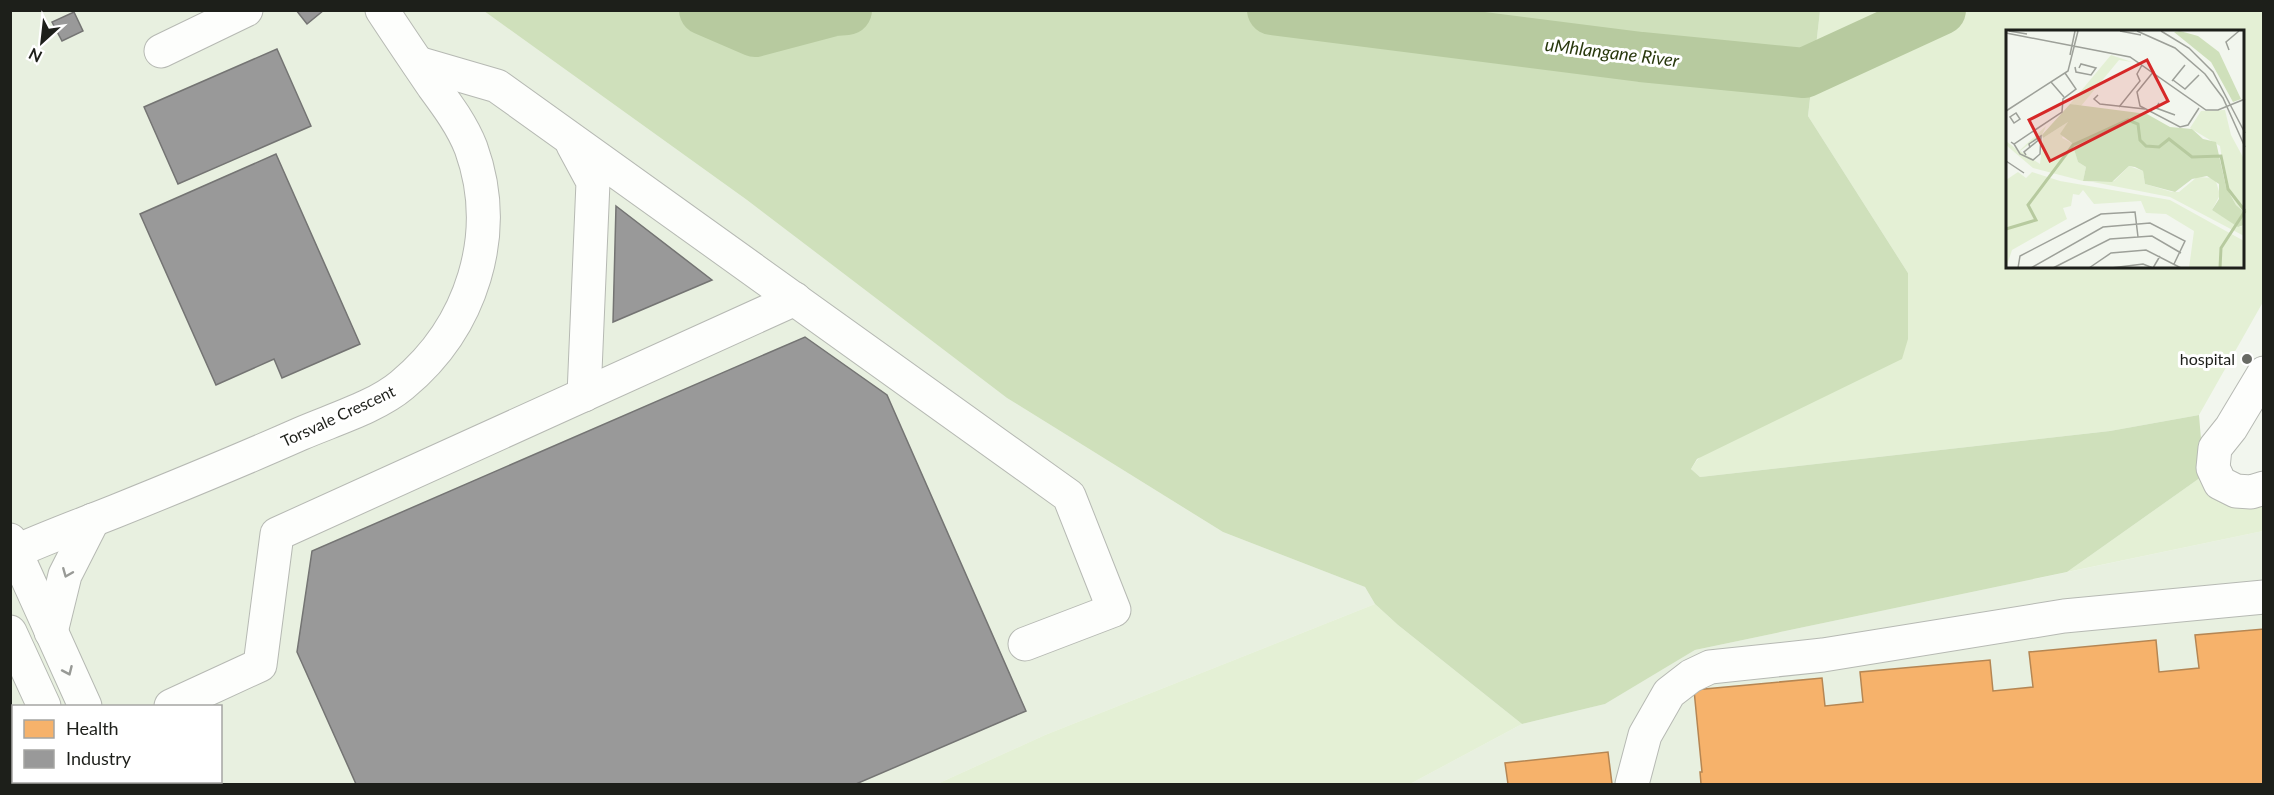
<svg xmlns="http://www.w3.org/2000/svg" width="2274" height="795" viewBox="0 0 2274 795" font-family="Lato,sans-serif">
<style>
.built{fill:#e8f0e0;fill-rule:evenodd}
.green{fill:#e4f0d5;fill-rule:evenodd}
.forest{fill:#cfe0bb}
.health{fill:#f6b26b;stroke:#b58653;stroke-width:1.5}
.industry{fill:#999;stroke:#747473;stroke-width:1.5}
.lines{fill:none;stroke-linecap:round;stroke-linejoin:round}
.river{stroke:#b7ca9f;stroke-width:50}
.minor-casing{stroke:#b6b9b3;stroke-width:35}
.minor{stroke:#fdfefc;stroke-width:33}
.oneway{stroke:#989a96}
.poi-dot{fill:#686a64;stroke:#fff;stroke-width:2}
.labels{text-anchor:middle;stroke-width:6;stroke-linejoin:round;paint-order:stroke}
.poi-label{font-size:16px;fill:#1d1f1a;stroke:#fff;text-anchor:end}
.street-label{font-size:16px;fill:#1d1f1a;stroke:#fff}
.water-label{font-size:18px;font-style:italic;fill:#29390e;stroke:#fff}
.inset-river{fill:none;stroke:#b7ca9f;stroke-width:3}
.inset-road{fill:none;stroke:#9da099;stroke-width:1.5}
.view{fill:#d62828;fill-opacity:0.15;stroke:#d62828;stroke-width:3}
.inset-edge{fill:none;stroke:#1d1f1a;stroke-width:3}
</style>
<rect width="100%" height="100%" fill="#f2f6ee"/>
<!-- built -->
<g class="built">
<path d="M10,11H484L747,200L1007,398L1223,532L1365,587L1375,604L1045,735L937,784H11ZM14,706H220V782H14Z"/>
<path d="M2263,531V784H1410L1522,724L1605,704L1695,650Z"/>
</g>
<!-- green -->
<g class="green">
<path d="M1820,11H2263V302L2199,415L2110,431L1700,477L1691,469L1697,460L1908,273L1808,116ZM2007,32H2242V267H2007Z"/>
<path d="M2204,475L2263,503V531L2067,572Z"/>
<path d="M1375,604L1398,625L1522,724L1410,784H937L1045,735Z"/>
</g>
<!-- forest -->
<path class="forest" d="M484,11H1820L1808,116L1908,273V339L1902,359L1697,459L1691,469L1700,477L2110,431L2199,415L2204,475L2067,572L1695,650L1605,704L1522,724L1398,625L1375,604L1365,587L1223,532L1007,398L747,200Z"/>
<!-- health -->
<g class="health">
<path d="M2264,629V784H1701L1700,772H1702L1694,690L1822,678L1825,706L1863,702L1860,672L1990,660L1993,691L2033,687L2029,652L2156,640L2159,672L2199,668L2195,635Z"/>
<path d="M1608,752L1612,784H1508L1505,763Z"/>
</g>
<!-- industry -->
<g class="industry">
<path d="M296,10H324L307,24Z"/>
<path d="M74,12L83,31L62,41L52,22Z"/>
<path d="M277,49L311,126L178,184L144,107Z"/>
<path d="M276,154L360,344L282,378L274,359L216,385L140,214Z"/>
<path d="M616,206L712,280L613,322Z"/>
<path d="M805,337L887,395L1026,711L856,784H356L297,652L312,551Z"/>
</g>
<g class="lines">
<!-- river -->
<g class="river">
<path d="M704,10L755,32L834,11L847,10"/>
<path d="M1272,10L1641,57L1804,73L1941,10"/>
</g>
<defs>
<g id="minor">
<path d="M161,51L246,10"/>
<path d="M418,63L497,86L1069,496L1114,610L1025,644"/>
<path d="M573,145L593,182L584,395"/>
<path d="M2264,373L2231,428L2215,448L2213,468L2220,483L2236,491L2251,492L2264,488"/>
<path d="M10,540L85,706"/>
<path d="M10,554C45,538 81,525 116,511C178,486 239,461 300,434C332,420 376,407 402,385C472,327 502,234 471,148C462,125 447,105 433,86C416,61 399,36 382,10"/>
<path d="M10,632L44,706"/>
<path d="M51,632L65,575L93,520"/>
<path d="M171,706L260,665L277,534L795,299"/>
<path d="M79,782L81,784"/>
<path d="M122,782L124,784"/>
<path d="M1632,784L1645,735L1669,693L1691,676L1710,667L1823,655L2064,616L2264,597"/>
</g>
</defs>
<!-- minor casing -->
<use href="#minor" class="minor-casing"/>
<!-- minor -->
<use href="#minor" class="minor"/>
</g>
<!-- one-way arrows -->
<defs><path id="oneway-chevron" d="M-2-3.5L2.5 0L-2 3.5" fill="none" stroke-width="1.6" stroke-linecap="round" stroke-linejoin="round" transform="scale(1.5)"/></defs>
<g class="oneway">
<use href="#oneway-chevron" transform="translate(67 573) rotate(112)"/>
<use href="#oneway-chevron" transform="translate(68 671) rotate(66)"/>
</g>
<!-- markers -->
<circle class="poi-dot" cx="2247" cy="359" r="6"/>
<g class="labels">
<!-- poi labels -->
<g class="poi-label">
<text x="2235" y="365">hospital</text>
</g>
<!-- street labels -->
<g class="street-label">
<text transform="translate(338 416) rotate(-25)" y="6">Torsvale Crescent</text>
</g>
<!-- water labels -->
<g class="water-label">
<text transform="translate(1612 53) rotate(7)" y="6">uMhlangane River</text>
</g>
</g>
<!-- overview -->
<g transform="translate(2006 30)">
<rect width="238" height="238" fill="#f2f6ee"/>
<path d="M105,25L126,32L113,30L75,76L64,74ZM219,80L225,105L238,129V182L230,175L220,157L214,116L184,98L195,81ZM62,92L56,108L66,113L72,132L80,137L77,151L27,138L0,115V111L13,121L40,96L36,105L14,121L34,134L37,108ZM123,136L137,141L139,154L166,162H173L191,147L209,148L214,165L206,180L234,197L238,195V206L164,167L87,152L108,151ZM12,142L20,148L26,142L54,151L164,170L238,211V236L183,238L188,201L160,184L140,183L135,171L88,174L77,160L73,165L67,164L65,176L57,178L61,189L6,220L0,238V150Z" fill="#e4f0d5"/>
<path d="M174,1L192,6L213,22L235,69L227,72L205,32L168,2ZM64,74L141,84L164,97L186,99L197,109L210,112L220,157L230,175L238,182V195L232,197L206,180L213,169V154L201,146L186,149L169,162L139,154L137,141L129,137L123,136L106,152L77,151L80,137L72,132L66,113L54,104L62,92L37,108L36,105Z" fill="#cfe0bb"/>
<path class="inset-river" d="M0,199L30,190L22,175L67,115L122,90L132,94L134,110L140,116L153,117L163,109L186,127L215,126L222,159L239,181M214,238L215,218L239,181"/>
<path class="inset-road" d="M3,1L21,4M114,1L135,5M131,1L169,18L199,44L217,68L239,117M155,1L183,18L207,42L239,103M0,3L124,27L200,80H212L239,69M223,20L220,12L233,1M64,25L69,1M69,37L70,42L85,45L90,38L75,34L73,38M148,41L131,62L134,76L174,97L182,95L193,78M167,50L179,59L193,45M166,51L179,35M45,52L58,67M92,65L88,69L94,74L139,79M153,73L150,78L169,85M113,77L134,51L131,44L136,35M0,81L62,41L72,1M10,83L14,89L8,93L4,87ZM5,112L8,114L56,82L57,69L70,59L59,43M8,114L14,124L27,130L34,124L35,106L23,114L24,118M20,125L18,122L35,108M0,131L18,143M12,238L14,226L95,184L129,182L132,207M25,238L97,197L144,193L179,211L168,234M47,238L104,209L146,206L175,223M83,238L105,223L140,220L175,238M105,238L137,234L147,238L154,226"/>
<path class="view" d="M141,30L162,71L44,131L23,90Z"/>
<rect width="238" height="238" class="inset-edge"/>
</g>
<!-- border -->
<rect width="2274" height="795" fill="none" stroke="#1d1f1a" stroke-width="24"/>
<!-- legend -->
<rect x="12" y="705" width="210" height="78" fill="#ffffff" stroke="#a5a5a3" stroke-width="1.5"/>
<rect x="24" y="720" width="30" height="18" fill="#f6b26b" stroke="#a5a5a3" stroke-width="1.5"/>
<text x="66" y="735" font-size="18" fill="#1d1f1a">Health</text>
<rect x="24" y="750" width="30" height="18" fill="#999999" stroke="#a5a5a3" stroke-width="1.5"/>
<text x="66" y="765" font-size="18" fill="#1d1f1a">Industry</text>
<!-- north arrow -->
<g transform="translate(42 42) rotate(207)" stroke="#ffffff" stroke-width="4.5" paint-order="stroke">
<path d="M0-4.5L10 22L0 15L-10 22Z" fill="#1d1f1a"/>
<text y="-9" font-size="16" font-weight="bold" text-anchor="middle" fill="#1d1f1a">N</text>
</g>
</svg>
